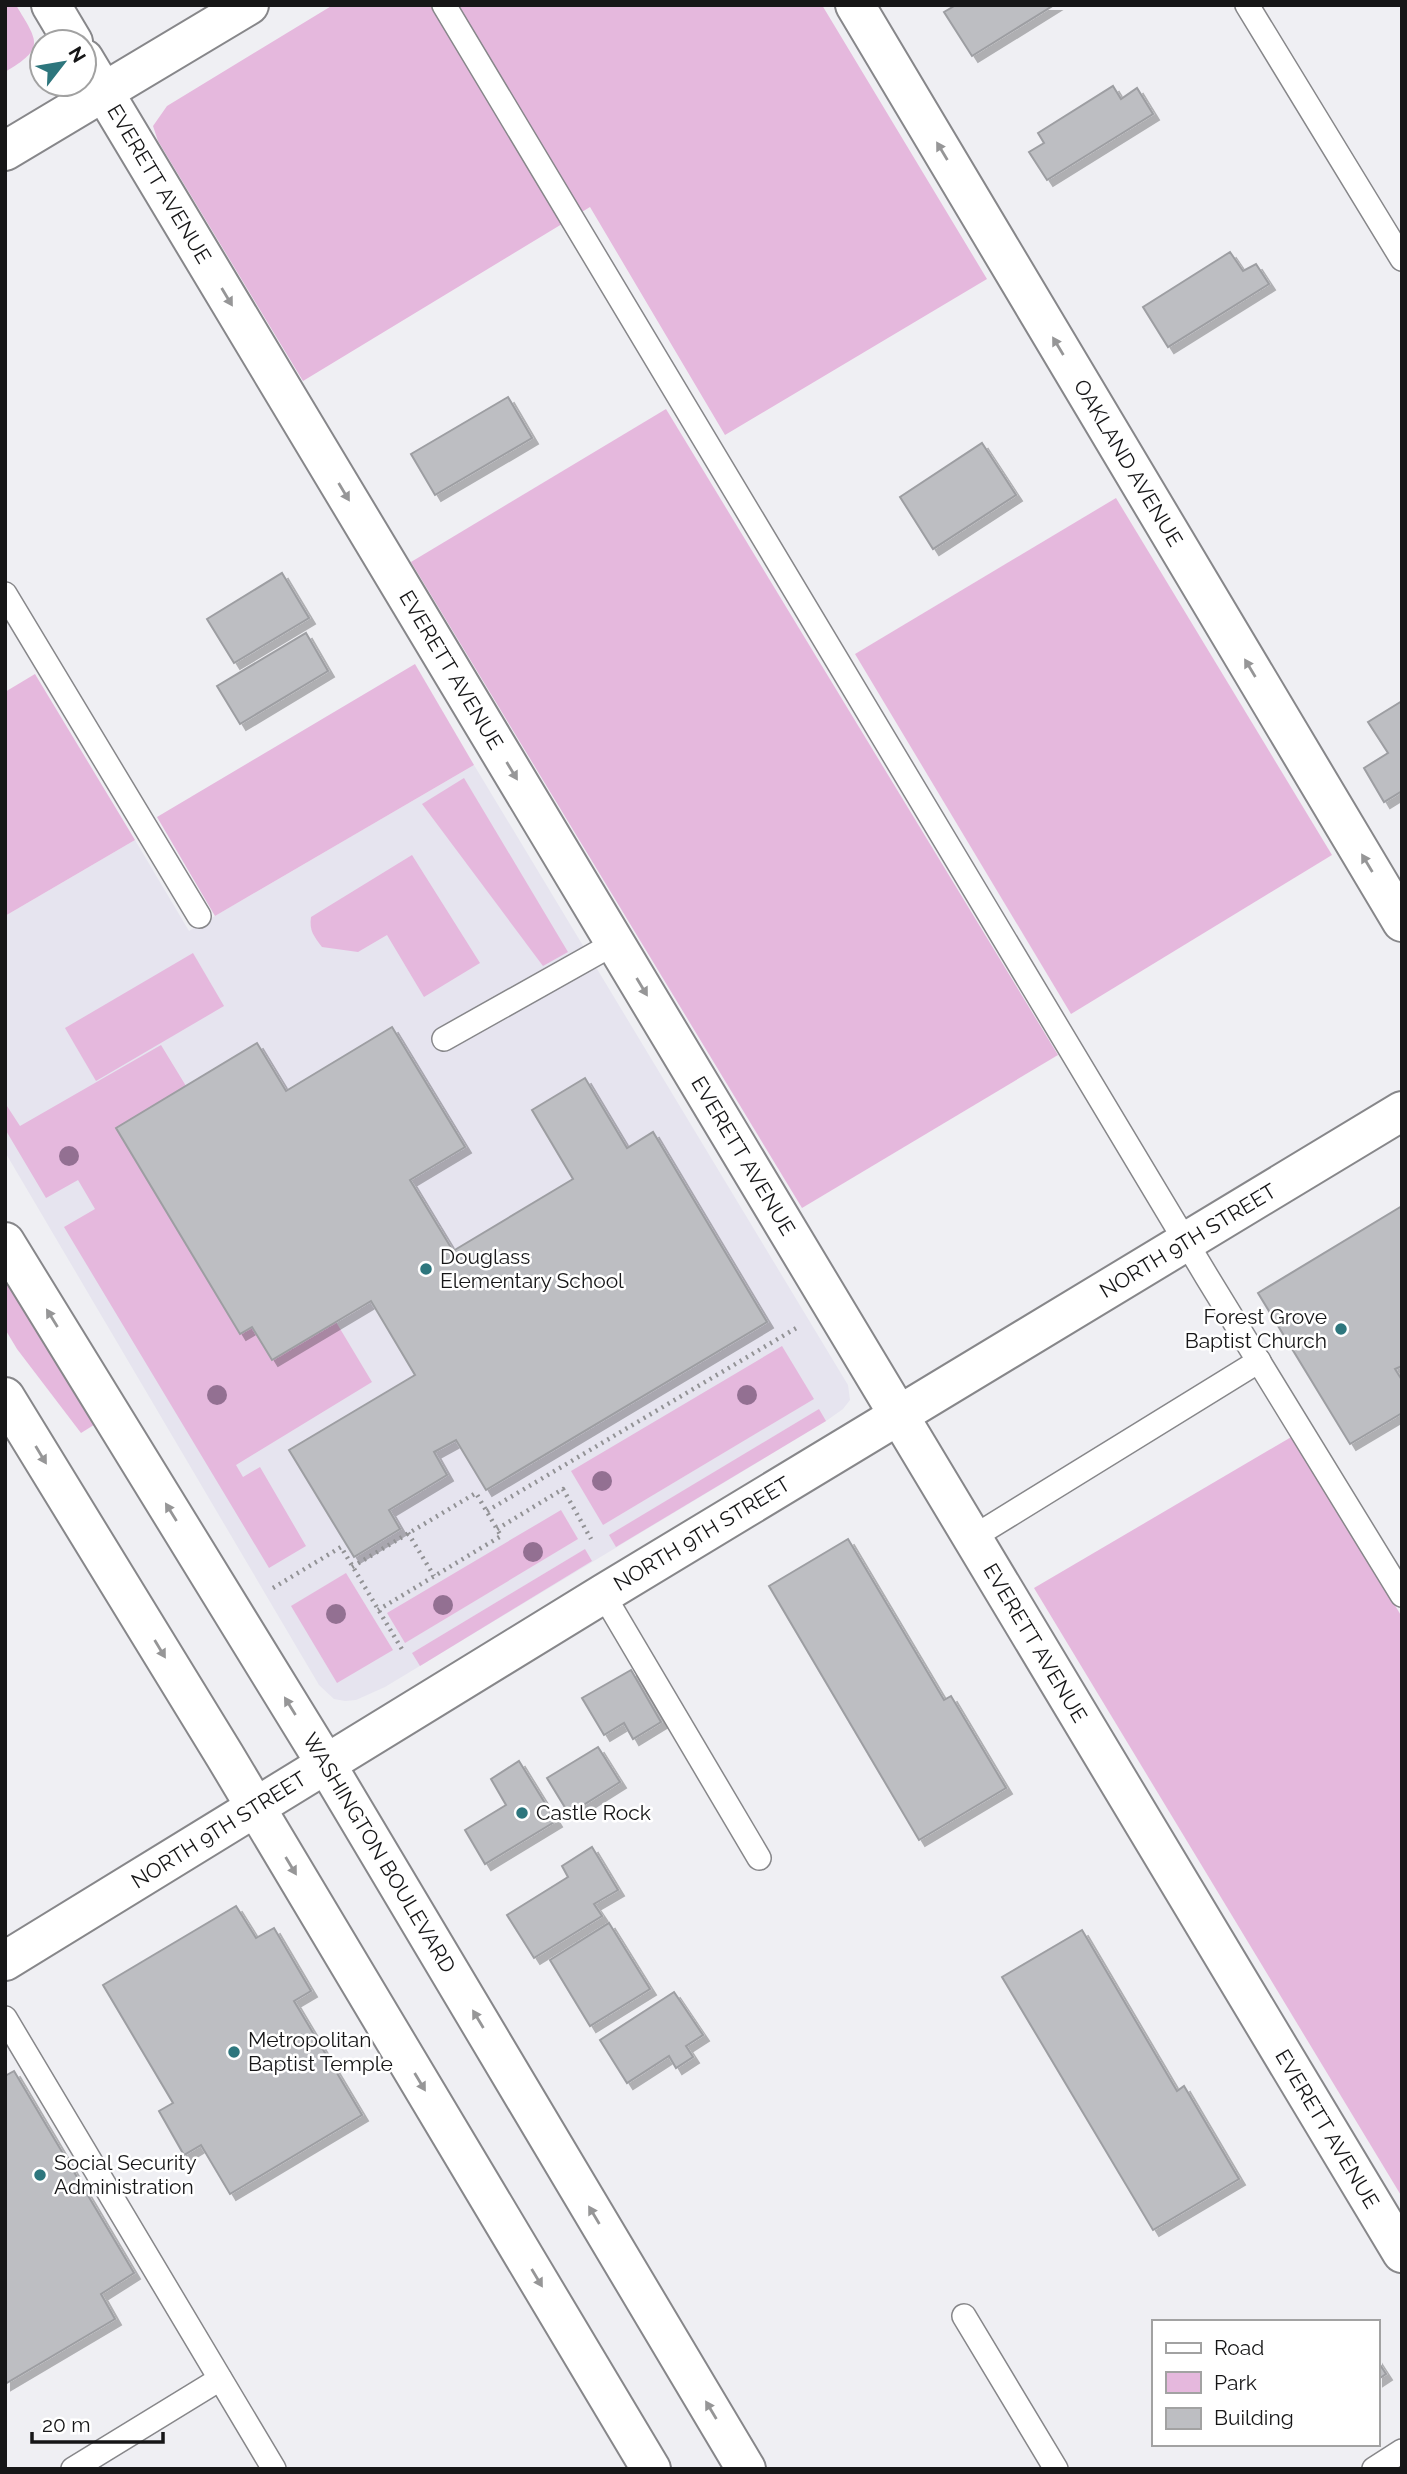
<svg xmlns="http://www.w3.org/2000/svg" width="1407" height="2474" viewBox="0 0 1407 2474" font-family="Raleway,sans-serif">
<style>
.built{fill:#e6e4ef}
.green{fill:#e5b8dd}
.building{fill:#bdbec2;stroke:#9d9ea2;stroke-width:2;filter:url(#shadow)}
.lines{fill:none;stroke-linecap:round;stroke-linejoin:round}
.lane-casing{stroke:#87878a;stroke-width:26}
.street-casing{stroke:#87878a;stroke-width:42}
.secondary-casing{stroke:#87878a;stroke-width:42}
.primary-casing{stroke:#87878a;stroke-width:42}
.path{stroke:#929295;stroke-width:4.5;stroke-dasharray:2 5;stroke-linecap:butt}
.lane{stroke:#fff;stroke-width:23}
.street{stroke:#fff;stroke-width:38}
.secondary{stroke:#fff;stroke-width:38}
.primary{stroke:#fff;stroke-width:38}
.tree{fill:#937092}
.oneway{fill:#969697}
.poi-dot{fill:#2d767d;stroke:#fff;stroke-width:2.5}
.labels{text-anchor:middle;stroke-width:5;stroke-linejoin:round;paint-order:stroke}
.street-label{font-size:21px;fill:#161617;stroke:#fff}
.poi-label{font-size:21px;fill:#161617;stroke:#fff;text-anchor:start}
</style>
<defs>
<filter id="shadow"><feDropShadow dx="6" dy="6" stdDeviation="0" flood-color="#0004"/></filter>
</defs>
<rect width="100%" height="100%" fill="#efeff3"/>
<!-- built -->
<path class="built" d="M474,765L848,1385L850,1400L843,1409L826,1421L385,1687L356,1700L345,1701L334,1699L319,1685L5,1152V916L135,840L189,931Z"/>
<!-- green -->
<g class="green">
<path d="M5,5H16C38,42 46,48 5,72Z"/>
<path d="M333,5H822L987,279L725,435L590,207L303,381L158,141L153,126L167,106Z"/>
<path d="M666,409L1058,1055L802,1208L411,562Z"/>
<path d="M1116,498L1332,855L1071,1014L855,654Z"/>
<path d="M415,664L474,765L215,916L157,817Z"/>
<path d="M35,674L135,840L5,916V692Z"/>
<path d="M464,778L568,952L543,966L422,804Z"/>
<path d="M412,855L480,963L424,997L387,935L358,952L322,947C314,936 309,931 311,917Z"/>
<path d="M193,953L224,1006L96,1081L65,1028Z"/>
<path d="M161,1045L186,1086L116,1128L240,1334L252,1327L272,1360L336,1322L372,1382L236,1465L243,1477L260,1467L306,1546L269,1568L64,1227L95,1209L78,1180L46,1198L5,1129V1103L20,1126Z"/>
<path d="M5,1271L97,1423L81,1433L17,1349L5,1329Z"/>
<path d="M782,1346L814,1399L603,1525L571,1471Z"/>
<path d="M819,1409L826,1421L616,1547L609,1535Z"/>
<path d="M1293,1436L1402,1617V2197L1034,1588Z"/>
<path d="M561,1510L578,1539L405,1643L387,1613Z"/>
<path d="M585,1549L592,1561L420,1666L412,1653Z"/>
<path d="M346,1573L393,1650L337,1683L291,1606Z"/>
</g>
<!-- building -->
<g class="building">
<path d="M956,5H1054L972,56L944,12Z"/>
<path d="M1113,86L1121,99L1137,88L1153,114L1047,180L1029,152L1044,143L1038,133Z"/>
<path d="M1230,252L1243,271L1256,264L1269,284L1168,347L1143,307Z"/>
<path d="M508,397L532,438L435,495L411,454Z"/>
<path d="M982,443L1016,495L933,549L900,497Z"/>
<path d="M282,573L309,618L234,663L207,619Z"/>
<path d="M306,633L328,671L240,724L217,686Z"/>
<path d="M1402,701V791L1384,802L1364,768L1388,753L1368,722Z"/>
<path d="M392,1027L465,1147L410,1180L453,1251L573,1179L532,1110L585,1078L627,1148L653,1132L767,1322L486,1490L456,1440L434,1452L447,1475L389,1510L400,1529L354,1557L289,1450L415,1375L371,1301L272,1360L252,1327L240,1334L116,1128L257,1043L286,1091Z"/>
<path d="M1402,1206V1366L1395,1369L1402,1380V1413L1350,1444L1258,1293Z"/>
<path d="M848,1539L944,1700L951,1696L1006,1788L919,1840L769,1586Z"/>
<path d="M631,1670L661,1722L633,1739L624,1723L604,1735L582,1698Z"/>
<path d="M598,1747L620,1782L569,1814L547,1778Z"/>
<path d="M519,1761L556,1821L485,1864L465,1830L506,1805L491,1779Z"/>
<path d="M592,1847L618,1890L594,1904L602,1916L534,1958L507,1915L568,1877L562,1866Z"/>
<path d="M236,1906L256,1938L274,1928L311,1991L294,2001L362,2115L230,2194L201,2145L184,2155L159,2111L173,2103L103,1985Z"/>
<path d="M609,1923L650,1989L590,2026L550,1960Z"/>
<path d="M1082,1930L1177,2091L1184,2086L1239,2179L1153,2230L1002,1977Z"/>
<path d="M674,1992L703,2035L686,2046L693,2057L676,2068L669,2056L627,2083L600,2040Z"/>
<path d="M14,2071L134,2273L101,2294L115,2319L5,2384V2076Z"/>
<path d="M1377,2360L1386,2374L1377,2380Z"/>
</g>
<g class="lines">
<defs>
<g id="lane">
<path d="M444,5L1207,1277L1402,1595"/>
<path d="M1247,5L1402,259"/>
<path d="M5,594L199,916"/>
<path d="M444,1039L615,943"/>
<path d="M972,1538L1259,1361"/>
<path d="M603,1594L759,1858"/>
<path d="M5,2018L274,2469"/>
<path d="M964,2316L1056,2469"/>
<path d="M73,2469L220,2379"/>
<path d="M1374,2469L1402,2451"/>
</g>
<g id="street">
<path d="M51,5L73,42"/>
<path d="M855,5L1402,922"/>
<path d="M84,59L1402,2253"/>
<path d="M5,1961L603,1594L1402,1111"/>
</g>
<path id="secondary" d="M5,151L249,5"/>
<g id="primary">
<path d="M5,1242L326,1764L746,2469"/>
<path d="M5,1397L225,1756L651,2469"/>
</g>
</defs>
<!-- lane casing -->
<use href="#lane" class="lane-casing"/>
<!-- street casing -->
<use href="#street" class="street-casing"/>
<!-- secondary casing -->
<use href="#secondary" class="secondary-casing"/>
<!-- primary casing -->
<use href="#primary" class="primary-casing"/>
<!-- path -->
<g class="path">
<path d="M487,1511L798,1327"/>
<path d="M497,1529L563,1489L591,1539"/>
<path d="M408,1533L434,1576"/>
<path d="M352,1567L476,1493L501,1536L378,1610"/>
<path d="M273,1588L341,1547L403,1651"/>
</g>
<!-- lane -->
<use href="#lane" class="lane"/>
<!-- street -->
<use href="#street" class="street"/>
<!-- secondary -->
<use href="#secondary" class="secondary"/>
<!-- primary -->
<use href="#primary" class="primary"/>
</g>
<!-- trees -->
<g class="tree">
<circle cx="69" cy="1156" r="10"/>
<circle cx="217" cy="1395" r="10"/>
<circle cx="747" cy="1395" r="10"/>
<circle cx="602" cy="1481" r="10"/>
<circle cx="533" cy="1552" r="10"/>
<circle cx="443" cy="1605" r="10"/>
<circle cx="336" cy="1614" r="10"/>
</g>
<!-- one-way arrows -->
<defs><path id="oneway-solid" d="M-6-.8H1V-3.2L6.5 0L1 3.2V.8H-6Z" transform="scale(1.75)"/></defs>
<g class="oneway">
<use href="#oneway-solid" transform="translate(942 151) rotate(-121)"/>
<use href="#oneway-solid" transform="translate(227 297) rotate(59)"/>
<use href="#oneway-solid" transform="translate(1058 346) rotate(-121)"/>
<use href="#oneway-solid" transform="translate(344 492) rotate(59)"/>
<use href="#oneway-solid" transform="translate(1250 668) rotate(-121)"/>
<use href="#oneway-solid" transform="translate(512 771) rotate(59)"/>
<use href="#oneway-solid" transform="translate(1367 863) rotate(-121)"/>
<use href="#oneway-solid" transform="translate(642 987) rotate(59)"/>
<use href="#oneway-solid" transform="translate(52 1318) rotate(-122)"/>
<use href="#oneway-solid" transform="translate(41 1455) rotate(59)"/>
<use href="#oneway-solid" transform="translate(171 1512) rotate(-122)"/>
<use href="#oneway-solid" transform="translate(160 1649) rotate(59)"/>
<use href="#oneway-solid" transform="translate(290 1706) rotate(-122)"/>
<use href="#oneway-solid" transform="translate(291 1866) rotate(59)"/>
<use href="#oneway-solid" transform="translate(478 2019) rotate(-121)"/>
<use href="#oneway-solid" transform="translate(420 2082) rotate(59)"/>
<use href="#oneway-solid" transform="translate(594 2215) rotate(-121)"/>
<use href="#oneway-solid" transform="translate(537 2278) rotate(59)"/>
<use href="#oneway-solid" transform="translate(711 2410) rotate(-121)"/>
</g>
<!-- markers -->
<g class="poi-dot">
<circle cx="426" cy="1269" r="7"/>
<circle cx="1341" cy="1329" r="7"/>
<circle cx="522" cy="1813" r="7"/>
<circle cx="234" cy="2052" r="7"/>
<circle cx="40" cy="2175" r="7"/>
</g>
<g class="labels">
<!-- street labels -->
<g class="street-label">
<text transform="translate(159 184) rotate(59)" y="7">EVERETT AVENUE</text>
<text transform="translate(1128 463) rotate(59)" y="7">OAKLAND AVENUE</text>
<text transform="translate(451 670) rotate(59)" y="7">EVERETT AVENUE</text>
<text transform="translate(743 1156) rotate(59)" y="7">EVERETT AVENUE</text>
<text transform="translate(1188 1241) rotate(-31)" y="7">NORTH 9TH STREET</text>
<text transform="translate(702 1534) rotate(-31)" y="7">NORTH 9TH STREET</text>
<text transform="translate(1035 1643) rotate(59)" y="7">EVERETT AVENUE</text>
<text transform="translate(219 1830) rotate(-32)" y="7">NORTH 9TH STREET</text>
<text transform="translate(379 1853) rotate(59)" y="7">WASHINGTON BOULEVARD</text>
<text transform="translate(1327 2129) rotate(59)" y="7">EVERETT AVENUE</text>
</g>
<!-- poi labels -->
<g class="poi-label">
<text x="440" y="1264">Douglass<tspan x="440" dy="24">Elementary School</tspan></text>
<text x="1327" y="1324" text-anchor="end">Forest Grove<tspan x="1327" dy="24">Baptist Church</tspan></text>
<text x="536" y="1820">Castle Rock</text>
<text x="248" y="2047">Metropolitan<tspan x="248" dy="24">Baptist Temple</tspan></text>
<text x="54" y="2170">Social Security<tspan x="54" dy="24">Administration</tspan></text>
</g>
</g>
<!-- border -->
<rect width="1407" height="2474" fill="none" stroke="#161617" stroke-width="14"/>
<!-- legend -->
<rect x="1152" y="2320" width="228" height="126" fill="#ffffff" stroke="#a2a2a2" stroke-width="2"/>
<rect x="1166" y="2343" width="35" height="10" fill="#ffffff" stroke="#a2a2a2" stroke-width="2"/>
<text x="1214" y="2355" font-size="21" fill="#161617">Road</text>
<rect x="1166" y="2372" width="35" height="21" fill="#e5b8dd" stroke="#a2a2a2" stroke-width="2"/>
<text x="1214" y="2390" font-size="21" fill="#161617">Park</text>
<rect x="1166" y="2408" width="35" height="21" fill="#bdbec2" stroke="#a2a2a2" stroke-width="2"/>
<text x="1214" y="2425" font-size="21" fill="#161617">Building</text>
<!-- north arrow -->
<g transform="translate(63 63) rotate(59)"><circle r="33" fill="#ffffff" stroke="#a2a2a2" stroke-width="2"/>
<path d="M0-5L12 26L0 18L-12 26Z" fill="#2d767d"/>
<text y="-10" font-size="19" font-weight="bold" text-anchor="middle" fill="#161617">N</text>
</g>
<!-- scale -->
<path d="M32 2432v10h131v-10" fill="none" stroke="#161617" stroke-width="3.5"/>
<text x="42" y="2432" font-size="21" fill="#161617" stroke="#ffffff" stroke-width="5" paint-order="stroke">20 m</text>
</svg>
